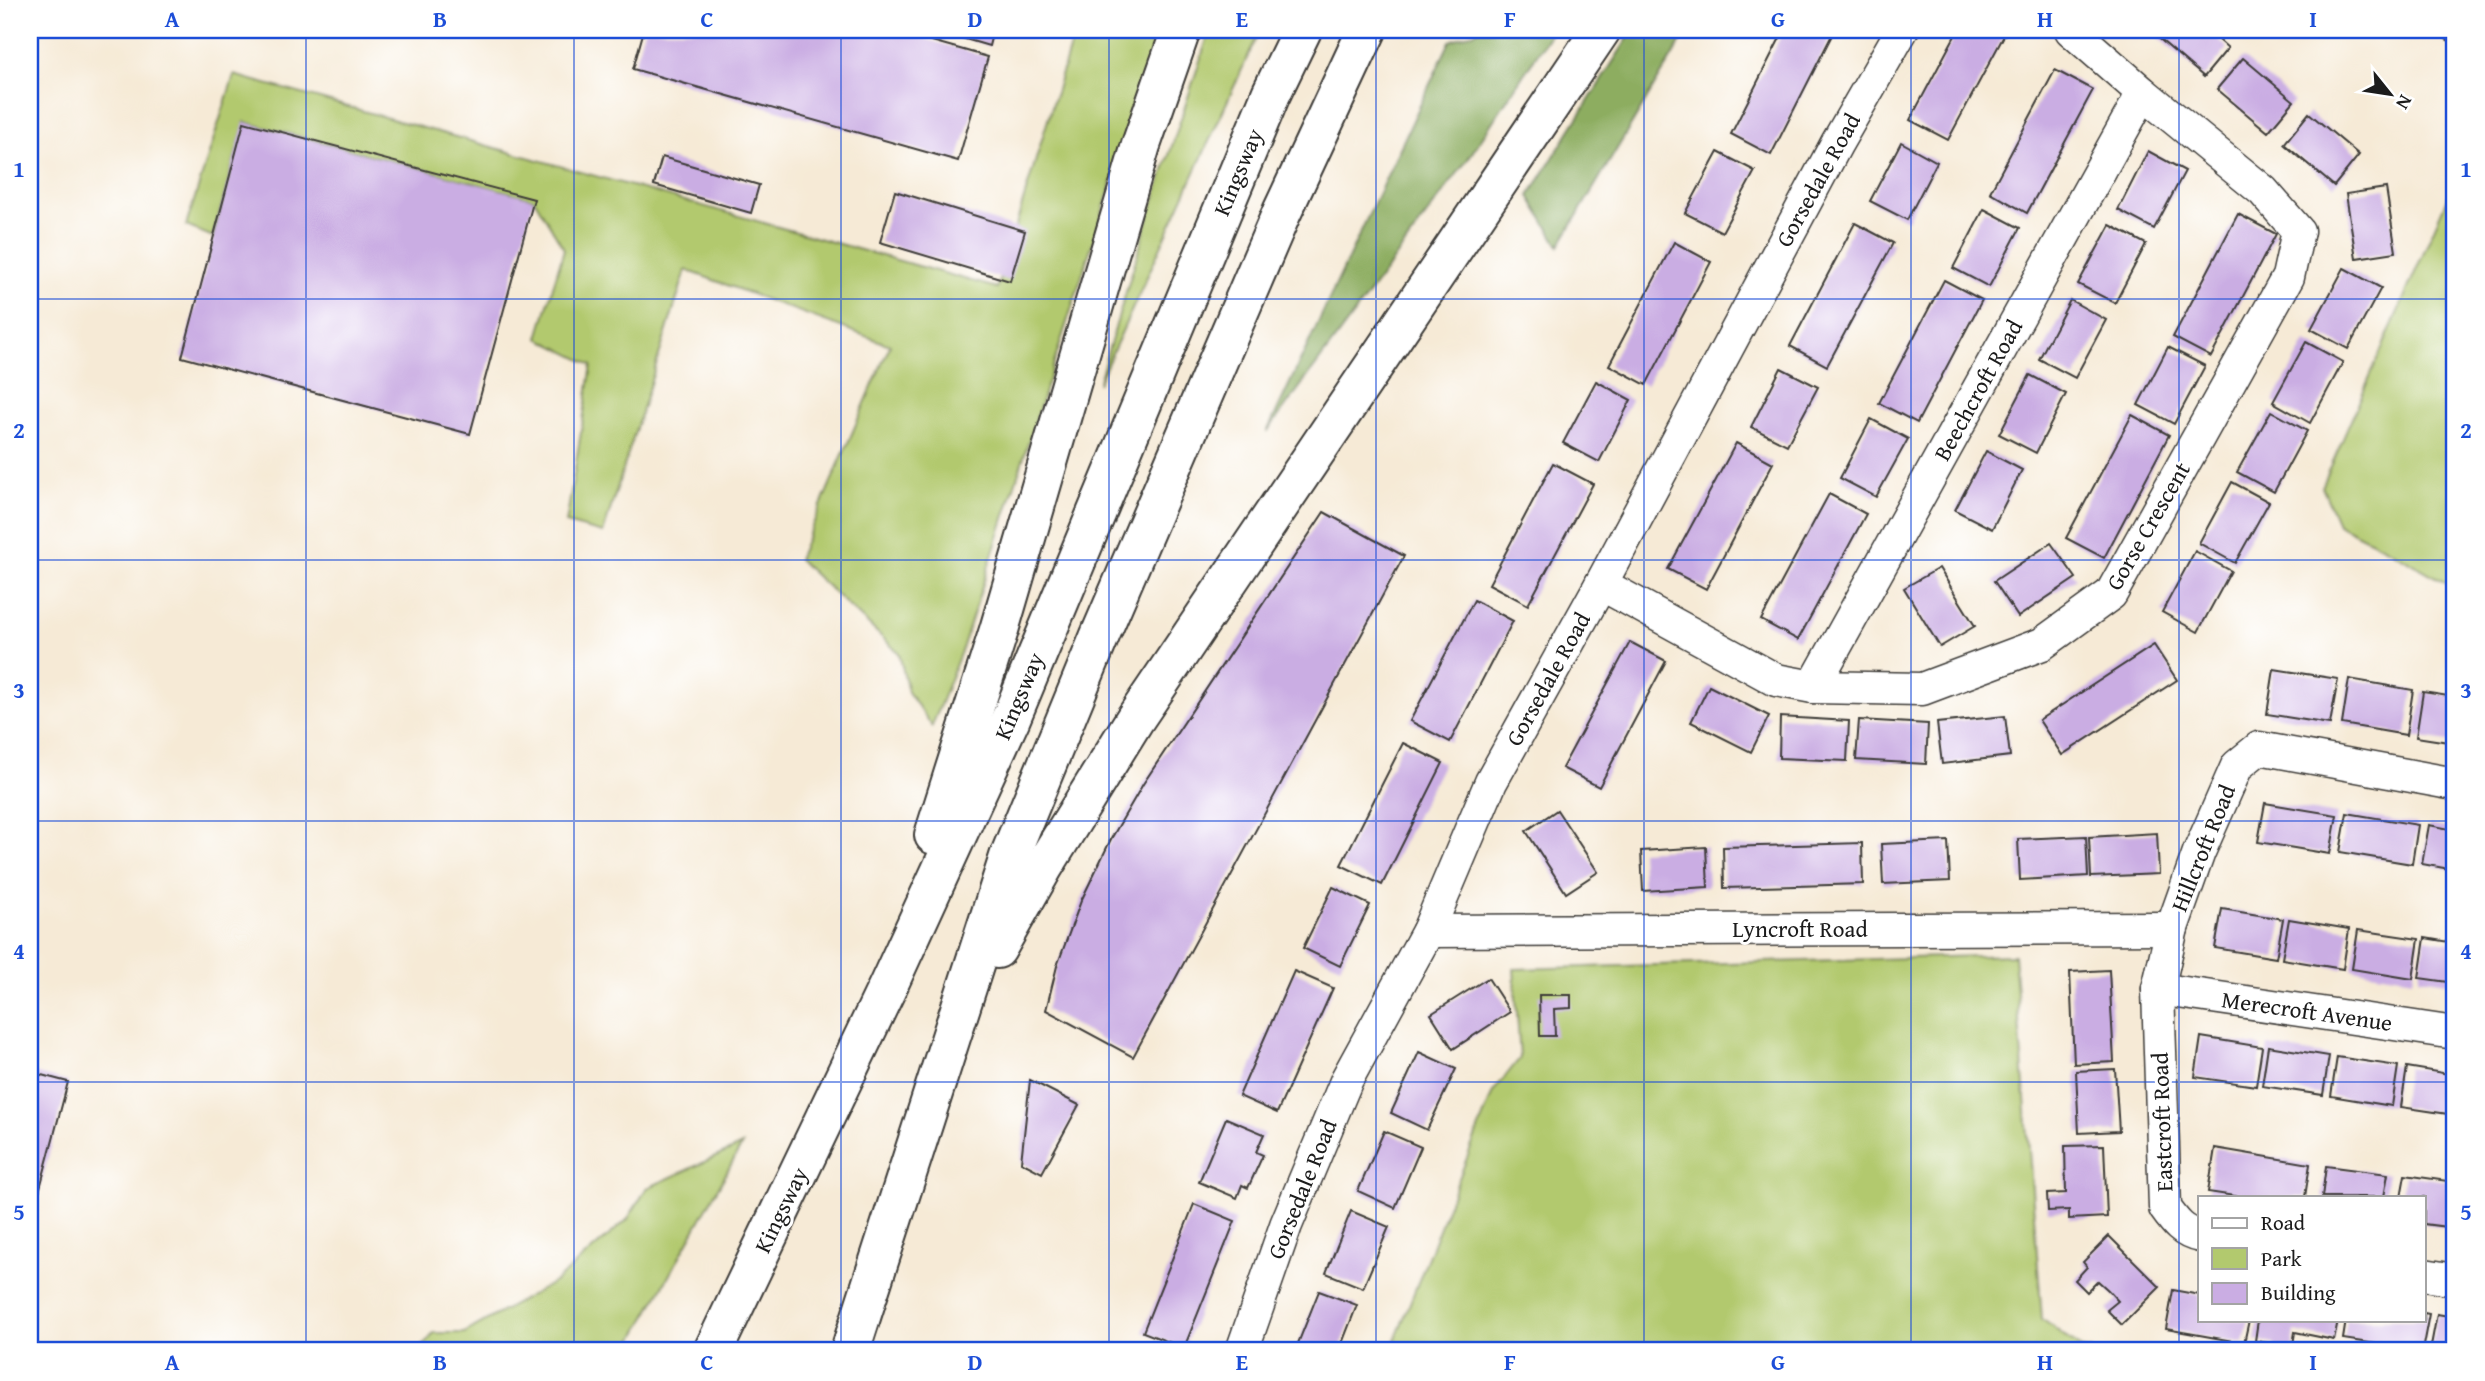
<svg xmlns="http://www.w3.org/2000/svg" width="2485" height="1381" viewBox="0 0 2485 1381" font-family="'Gentium Book Plus',serif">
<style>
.green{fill:#b2c96e;stroke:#677245;stroke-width:2}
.forest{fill:#8dad61;stroke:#54643e;stroke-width:2}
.building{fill:#caade3}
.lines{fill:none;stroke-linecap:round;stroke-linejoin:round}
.street-casing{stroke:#3d3b38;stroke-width:35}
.highway-casing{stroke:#3d3b38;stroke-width:42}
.street{stroke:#fff;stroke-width:32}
.highway{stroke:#fff;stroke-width:38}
.grid{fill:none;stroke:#1d4ed8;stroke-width:2;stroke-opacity:0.55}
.labels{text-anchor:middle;stroke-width:6;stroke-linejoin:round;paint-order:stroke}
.street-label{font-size:23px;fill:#1c1c1c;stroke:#fff}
.neatline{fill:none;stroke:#1d4ed8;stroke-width:2.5}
.grid-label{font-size:23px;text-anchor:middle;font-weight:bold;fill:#1d4ed8}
</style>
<rect width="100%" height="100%" fill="#fff"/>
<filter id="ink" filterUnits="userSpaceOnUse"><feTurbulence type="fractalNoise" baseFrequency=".0143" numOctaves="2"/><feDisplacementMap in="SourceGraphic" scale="14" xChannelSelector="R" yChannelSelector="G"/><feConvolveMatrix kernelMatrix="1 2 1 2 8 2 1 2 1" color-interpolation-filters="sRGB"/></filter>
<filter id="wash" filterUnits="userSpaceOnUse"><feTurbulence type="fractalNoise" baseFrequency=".00686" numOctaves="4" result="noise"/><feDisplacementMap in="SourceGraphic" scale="28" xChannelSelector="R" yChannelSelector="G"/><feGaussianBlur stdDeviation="1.57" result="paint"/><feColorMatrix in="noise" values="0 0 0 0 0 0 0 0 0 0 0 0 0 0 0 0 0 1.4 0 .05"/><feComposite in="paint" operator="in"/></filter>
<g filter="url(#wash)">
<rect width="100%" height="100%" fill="#f6ead6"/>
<!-- green -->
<g class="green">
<path d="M1075,30H1161L963,646L932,726L908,692L899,653L798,559L890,345L686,270L603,533L566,523L592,365L538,338L564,249L534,199L245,122L213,237L186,226L234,75L997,288Z"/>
<path d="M1210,30H1260L1098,384L1150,213Z"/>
<path d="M2455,180V588L2389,550L2338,524L2322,487Z"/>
<path d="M2014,955L2042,1319L2082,1349L2093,1351H1391L1493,1092L1520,1058L1514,969Z"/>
<path d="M742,1145L627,1351H419L434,1333H464L556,1281L627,1220L647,1188Z"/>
</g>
<!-- forest -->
<g class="forest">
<path d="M1480,30H1553L1468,159L1267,432L1450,41Z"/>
<path d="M1633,30H1688L1559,246L1529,196Z"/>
</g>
<g id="blocks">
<!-- building -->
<g class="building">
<path d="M644,30H893L988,57L958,161L633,69Z"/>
<path d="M957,30H993L989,46L955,36Z"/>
<path d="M1784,30H1827L1833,33L1771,155L1731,134Z"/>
<path d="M1958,30H2007L1948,140L1910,120Z"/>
<path d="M2159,30H2208L2228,48L2204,77L2155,35Z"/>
<path d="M2451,30H2455V44L2446,39Z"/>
<path d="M2243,58L2294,101L2268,132L2217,89Z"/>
<path d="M2055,70L2093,90L2027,213L1990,192Z"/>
<path d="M2309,113L2359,155L2334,186L2284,144Z"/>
<path d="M244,122L534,199L470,434L182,357Z"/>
<path d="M1901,142L1937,162L1907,220L1870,201Z"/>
<path d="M2148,151L2185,171L2154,229L2118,210Z"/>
<path d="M1718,152L1755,171L1722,232L1685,213Z"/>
<path d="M662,157L759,185L751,213L654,185Z"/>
<path d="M2386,188L2396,252L2356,258L2346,194Z"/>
<path d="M895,191L1025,231L1010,281L880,242Z"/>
<path d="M1984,209L2020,228L1989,287L1953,268Z"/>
<path d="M2238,214L2276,234L2211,357L2173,337Z"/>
<path d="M1855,223L1893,243L1827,366L1790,346Z"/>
<path d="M2110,225L2146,244L2115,303L2078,284Z"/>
<path d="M1674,242L1711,262L1646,385L1609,365Z"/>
<path d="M2344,268L2381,288L2348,349L2311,329Z"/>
<path d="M1944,280L1982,300L1917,423L1879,403Z"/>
<path d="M2070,300L2106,320L2075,378L2039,359Z"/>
<path d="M2306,342L2343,362L2310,423L2273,402Z"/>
<path d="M2168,347L2205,366L2174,424L2138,405Z"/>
<path d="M1781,368L1818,387L1787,445L1751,427Z"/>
<path d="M2030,375L2066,394L2036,453L1999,434Z"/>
<path d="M1596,381L1631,400L1599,462L1563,443Z"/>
<path d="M2271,411L2307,431L2274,492L2237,472Z"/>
<path d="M2132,415L2169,435L2104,558L2066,538Z"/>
<path d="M1871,419L1908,439L1876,497L1840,478Z"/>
<path d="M1736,443L1773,463L1706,589L1668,569Z"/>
<path d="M1986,451L2022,470L1992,529L1955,510Z"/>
<path d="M1553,463L1593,484L1528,605L1489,584Z"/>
<path d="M2232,482L2269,502L2235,563L2199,543Z"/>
<path d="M1829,494L1866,514L1798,640L1761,620Z"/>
<path d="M1324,512L1404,556L1133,1057L1046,1010L1057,966L1081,901L1111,839L1143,784Z"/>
<path d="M2051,543L2076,578L2018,617L1994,581Z"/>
<path d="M2195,551L2231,571L2198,632L2162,612Z"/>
<path d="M1939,568L1975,626L1940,647L1904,588Z"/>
<path d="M1474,600L1513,621L1450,742L1410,721Z"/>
<path d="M1630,642L1666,661L1599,787L1562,768Z"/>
<path d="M2154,645L2177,680L2062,755L2039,720Z"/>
<path d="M2274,669L2338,679L2330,724L2267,714Z"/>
<path d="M2349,679L2413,690L2406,735L2342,724Z"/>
<path d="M1709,686L1769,716L1751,752L1691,722Z"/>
<path d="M2423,692L2455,697V743L2416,737Z"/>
<path d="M2005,716L2010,756L1942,764L1937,723Z"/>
<path d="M1780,717L1849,721L1847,761L1779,758Z"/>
<path d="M1859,720L1928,724L1926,764L1856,760Z"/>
<path d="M1403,743L1443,763L1382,885L1341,865Z"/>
<path d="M2265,803L2337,815L2330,854L2258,842Z"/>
<path d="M1557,810L1598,872L1566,893L1526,831Z"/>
<path d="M2347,813L2418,825L2412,864L2340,852Z"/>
<path d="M2429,825L2455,830V870L2422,864Z"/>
<path d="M2157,833L2159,874L2091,877L2089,837Z"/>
<path d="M2086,836L2088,876L2020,880L2018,839Z"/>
<path d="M1948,841L1950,881L1883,884L1881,844Z"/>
<path d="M1862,843L1863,884L1724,888L1723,847Z"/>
<path d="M1706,847L1708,887L1643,891L1641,851Z"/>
<path d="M1333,887L1370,905L1340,966L1303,948Z"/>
<path d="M2222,909L2283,919L2276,958L2215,948Z"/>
<path d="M2289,919L2349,929L2343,969L2282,959Z"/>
<path d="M2358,930L2419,939L2413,979L2352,969Z"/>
<path d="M2425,938L2455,943V983L2419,978Z"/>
<path d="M2109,970L2114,1062L2074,1064L2070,972Z"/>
<path d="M1294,971L1333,988L1277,1113L1239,1096Z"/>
<path d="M1488,978L1510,1012L1453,1049L1431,1014Z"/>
<path d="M1539,995H1571V1008L1554,1009L1555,1036H1540Z"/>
<path d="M2201,1037L2262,1047L2256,1086L2195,1077Z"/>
<path d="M2268,1046L2329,1056L2323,1095L2262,1086Z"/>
<path d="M1419,1052L1456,1069L1427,1130L1391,1113Z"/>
<path d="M2337,1057L2398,1066L2392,1106L2331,1096Z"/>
<path d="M2407,1067L2455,1075V1115L2401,1107Z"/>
<path d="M2115,1069L2119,1131L2079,1133L2076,1071Z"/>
<path d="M30,1072L68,1082L31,1222H30Z"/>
<path d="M1030,1080L1079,1105L1042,1173L1021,1162Z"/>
<path d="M1226,1118L1264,1134L1256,1152L1263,1155L1248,1188L1242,1185L1237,1198L1199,1182Z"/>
<path d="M1384,1131L1421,1147L1395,1208L1358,1191Z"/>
<path d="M2104,1145L2107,1217L2069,1219V1210L2048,1211L2047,1194L2066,1193L2065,1146Z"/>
<path d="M2215,1148L2310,1164L2305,1197H2241L2208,1192Z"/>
<path d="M2326,1166L2388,1174L2384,1197H2322Z"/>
<path d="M2405,1175L2455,1182V1228L2424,1224V1197H2401Z"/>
<path d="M1194,1204L1235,1221L1184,1348L1143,1332Z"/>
<path d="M1351,1211L1389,1227L1363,1288L1326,1273Z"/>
<path d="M2109,1236L2160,1287L2122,1325L2107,1310L2118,1301L2108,1290L2098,1281L2087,1292L2075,1280L2087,1267L2083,1262Z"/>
<path d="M2173,1290L2200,1295V1320H2249L2244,1343L2166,1329Z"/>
<path d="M1319,1291L1357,1305L1339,1351H1295Z"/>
<path d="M2424,1313L2429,1314L2422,1351L2343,1339L2346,1320H2424Z"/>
<path d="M2437,1314L2455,1317V1351H2430Z"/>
<path d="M2258,1320H2338L2334,1340L2295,1332L2292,1351L2274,1350L2275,1344L2255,1341Z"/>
</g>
</g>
</g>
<g filter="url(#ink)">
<use href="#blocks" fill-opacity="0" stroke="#3d3b38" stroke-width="2"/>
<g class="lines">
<defs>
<g id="street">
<path d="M1601,584L1776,680L1813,687L1922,689L2042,644L2111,594L2288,277L2298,231L2263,191L2143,93L2071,30"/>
<path d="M1813,687L2143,93"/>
<path d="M1428,931L2172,928"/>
<path d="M2158,989L2455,1033"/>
<path d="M2200,1236C2183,1233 2175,1222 2165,1208L2158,989L2172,928L2199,852L2237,766L2259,748L2455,784"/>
<path d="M2424,1275L2455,1280"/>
<path d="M1242,1351L1286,1225L1347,1079L1428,931L1491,782L1601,584L1837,143L1902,30"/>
</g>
<g id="highway">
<path d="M934,835L999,630L1141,145L1181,30"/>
<path d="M997,949L1044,866L1135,719L1601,30"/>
<path d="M713,1351L887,988L1011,718L1271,94L1302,30"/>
<path d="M850,1351L1009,857L1101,633L1282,212L1367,30"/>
</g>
</defs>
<!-- street casing -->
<use href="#street" class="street-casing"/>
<!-- highway casing -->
<use href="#highway" class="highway-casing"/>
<!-- street -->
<use href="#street" class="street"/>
<!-- highway -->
<use href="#highway" class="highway"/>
</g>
</g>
<!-- grid -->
<path class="grid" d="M306,30V1351M574,30V1351M841,30V1351M1109,30V1351M1376,30V1351M1644,30V1351M1911,30V1351M2179,30V1351M30,299H2455M30,560H2455M30,821H2455M30,1082H2455"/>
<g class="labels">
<!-- street labels -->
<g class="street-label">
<text transform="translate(1238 172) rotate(-67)" y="8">Kingsway</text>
<text transform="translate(1818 180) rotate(-61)" y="8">Gorsedale Road</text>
<text transform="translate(1978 390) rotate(-61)" y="8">Beechcroft Road</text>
<text transform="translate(2148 526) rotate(-60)" y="8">Gorse Crescent</text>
<text transform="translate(1548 679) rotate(-61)" y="8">Gorsedale Road</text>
<text transform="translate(1019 696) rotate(-67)" y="8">Kingsway</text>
<text transform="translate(2203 848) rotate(-68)" y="8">Hillcroft Road</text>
<text x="1800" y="937">Lyncroft Road</text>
<text transform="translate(2307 1011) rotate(8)" y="8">Merecroft Avenue</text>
<text transform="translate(2162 1122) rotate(-92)" y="8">Eastcroft Road</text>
<text transform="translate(1302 1189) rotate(-68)" y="8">Gorsedale Road</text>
<text transform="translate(781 1210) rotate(-64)" y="8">Kingsway</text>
</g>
</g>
<!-- margin -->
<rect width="2485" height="1381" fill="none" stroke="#fff" stroke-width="77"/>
<!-- legend -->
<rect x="2198" y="1196" width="228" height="126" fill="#ffffff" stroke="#a4a4a4" stroke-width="2"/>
<rect x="2212" y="1218" width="35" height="10" fill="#ffffff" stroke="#a4a4a4" stroke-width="2"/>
<text x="2261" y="1230" font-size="21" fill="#1c1c1c">Road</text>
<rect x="2212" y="1248" width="35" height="21" fill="#b2c96e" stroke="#a4a4a4" stroke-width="2"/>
<text x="2261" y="1266" font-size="21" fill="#1c1c1c">Park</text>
<rect x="2212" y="1283" width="35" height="21" fill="#caade3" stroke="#a4a4a4" stroke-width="2"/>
<text x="2261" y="1300" font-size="21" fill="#1c1c1c">Building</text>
<!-- north arrow -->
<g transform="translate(2390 94) rotate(120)" stroke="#ffffff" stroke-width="5" paint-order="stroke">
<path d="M0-5L12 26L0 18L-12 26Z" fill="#1c1c1c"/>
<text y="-10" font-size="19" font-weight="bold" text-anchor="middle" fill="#1c1c1c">N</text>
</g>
<rect x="38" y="38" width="2408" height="1304" class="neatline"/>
<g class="grid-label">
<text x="172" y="27">A</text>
<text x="440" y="27">B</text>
<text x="707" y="27">C</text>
<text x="975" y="27">D</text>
<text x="1242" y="27">E</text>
<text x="1510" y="27">F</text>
<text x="1778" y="27">G</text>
<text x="2045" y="27">H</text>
<text x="2313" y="27">I</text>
<text x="19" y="177">1</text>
<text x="2466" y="177">1</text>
<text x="19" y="438">2</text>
<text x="2466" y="438">2</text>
<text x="19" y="698">3</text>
<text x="2466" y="698">3</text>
<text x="19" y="959">4</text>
<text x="2466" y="959">4</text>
<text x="19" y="1220">5</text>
<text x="2466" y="1220">5</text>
<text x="172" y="1370">A</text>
<text x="440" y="1370">B</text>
<text x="707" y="1370">C</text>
<text x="975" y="1370">D</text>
<text x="1242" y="1370">E</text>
<text x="1510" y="1370">F</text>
<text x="1778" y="1370">G</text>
<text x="2045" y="1370">H</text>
<text x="2313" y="1370">I</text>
</g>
</svg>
